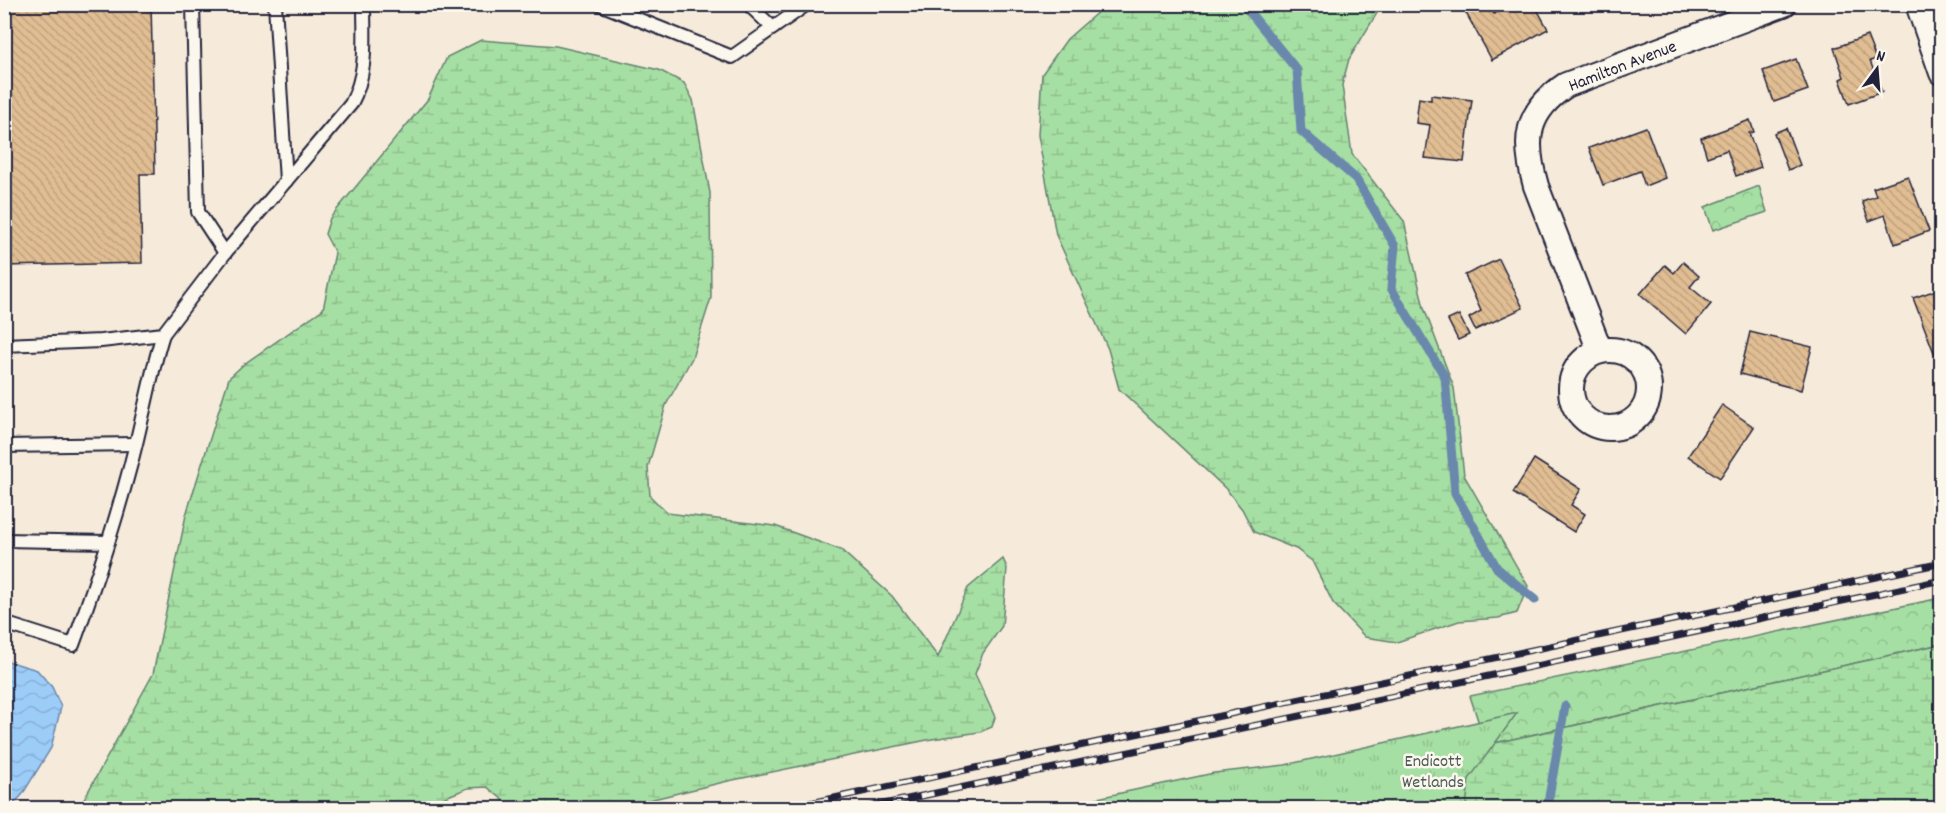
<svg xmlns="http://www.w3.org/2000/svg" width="1946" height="813" viewBox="0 0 1946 813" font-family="Dekko,sans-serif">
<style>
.forest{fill:url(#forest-crowns);stroke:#64806f;stroke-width:1.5}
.wetland{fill:url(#wetland-marsh);stroke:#64806f;stroke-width:1.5}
.park{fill:url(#park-tufts);stroke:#64806f;stroke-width:1.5}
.water{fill:url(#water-waves);stroke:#6b88ac;stroke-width:1.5}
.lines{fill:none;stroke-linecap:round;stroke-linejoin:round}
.stream{stroke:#6b88ac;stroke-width:9}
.building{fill:url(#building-back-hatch);stroke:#22223b;stroke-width:1.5}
.lane-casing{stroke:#22223b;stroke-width:16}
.street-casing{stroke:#22223b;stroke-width:28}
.lane{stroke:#fbf7ec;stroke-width:12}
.street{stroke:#fbf7ec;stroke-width:24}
.rail-casing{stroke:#22223b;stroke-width:7}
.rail{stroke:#fbf7ec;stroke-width:4.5;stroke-dasharray:14;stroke-linecap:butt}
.labels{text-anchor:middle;stroke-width:5;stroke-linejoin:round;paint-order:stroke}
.street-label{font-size:18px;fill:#22223b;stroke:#fbf7ec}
.park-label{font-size:18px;fill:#4a5b5a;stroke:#fbf7ec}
</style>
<defs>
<pattern id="forest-crowns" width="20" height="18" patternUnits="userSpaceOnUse" patternTransform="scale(1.5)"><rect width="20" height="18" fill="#a6dfa3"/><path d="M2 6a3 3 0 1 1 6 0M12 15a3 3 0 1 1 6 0" fill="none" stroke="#8fbf8d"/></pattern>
<pattern id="wetland-marsh" width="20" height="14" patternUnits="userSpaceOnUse" patternTransform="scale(1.5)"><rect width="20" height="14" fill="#a6dfa3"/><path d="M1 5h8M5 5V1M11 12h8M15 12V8" fill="none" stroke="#8fbf8d"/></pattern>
<pattern id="park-tufts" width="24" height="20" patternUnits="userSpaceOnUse" patternTransform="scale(1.5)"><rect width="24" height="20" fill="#a6dfa3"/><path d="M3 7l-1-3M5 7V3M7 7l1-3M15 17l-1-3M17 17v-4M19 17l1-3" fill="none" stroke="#8fbf8d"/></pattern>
<pattern id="water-waves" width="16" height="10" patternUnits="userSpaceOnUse" patternTransform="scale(1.5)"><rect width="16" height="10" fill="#9cccf8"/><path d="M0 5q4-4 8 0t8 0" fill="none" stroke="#86afd6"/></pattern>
<pattern id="building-back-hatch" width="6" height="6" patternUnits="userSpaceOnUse" patternTransform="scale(1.5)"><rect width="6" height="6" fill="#e0bd92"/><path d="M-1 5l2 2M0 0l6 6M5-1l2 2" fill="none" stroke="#c0a27f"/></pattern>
</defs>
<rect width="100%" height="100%" fill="#f6ebda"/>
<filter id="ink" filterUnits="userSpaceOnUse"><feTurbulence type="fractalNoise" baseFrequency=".0167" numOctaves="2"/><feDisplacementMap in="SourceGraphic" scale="12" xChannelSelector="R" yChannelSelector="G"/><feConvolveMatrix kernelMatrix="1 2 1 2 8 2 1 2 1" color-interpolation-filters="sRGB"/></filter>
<g filter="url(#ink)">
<!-- forest -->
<g class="forest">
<path d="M1759,186L1767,212L1713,230L1705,207Z"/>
<path d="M1941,598V644L1486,745L1470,696Z"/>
</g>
<!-- wetland -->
<g class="wetland">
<path d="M1107,4L1382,5L1349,59L1342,85L1352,154L1404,221L1424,308L1454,388L1464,475L1528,586L1517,613L1498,618L1459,621L1397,642L1365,637L1333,603L1312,561L1296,549L1254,532L1242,509L1226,489L1119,389L1108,349L1056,235L1038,135L1042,74L1067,39Z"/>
<path d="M481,40L556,46L659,70L684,83L693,100L710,193L711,298L692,358L666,405L648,467L650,496L667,513L775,526L841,550L892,596L938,657L968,588L1003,559L1007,568L1002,626L983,653L975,674L995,717L992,727L980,732L932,739L728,781L616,808H513L487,787L468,788L418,808H79L153,674L186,515L229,378L244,364L323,309L335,253L325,234L330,218L428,99L447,57Z"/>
<path d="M1941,644V808H1236L1486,745Z"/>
</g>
<!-- park -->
<path class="park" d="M1517,713L1469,779L1466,808H1051L1214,773L1285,765Z"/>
<!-- water -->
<path class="water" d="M4,660L37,670L52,687L61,707L51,748L22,795L10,808H4Z"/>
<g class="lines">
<!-- stream -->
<g class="stream">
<path d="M1243,4L1297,70L1301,131L1356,179L1395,246L1391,288L1445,377L1455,493L1497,568L1535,600"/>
<path d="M1547,808L1565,706"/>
</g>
</g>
<!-- building -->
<g class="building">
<path d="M4,4H151L155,174H140L142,263L4,266Z"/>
<path d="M1481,4H1488L1494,14L1511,4H1534L1548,29L1492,60L1466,13Z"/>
<path d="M1867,36L1876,59L1870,61L1882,92L1849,104L1840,79L1844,77L1834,48Z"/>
<path d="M1796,59L1808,90L1774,102L1763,71Z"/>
<path d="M1431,95L1472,100L1464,162L1425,158L1430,125L1416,123L1419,98L1431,100Z"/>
<path d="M1750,120L1754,132L1749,133L1761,167L1736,176L1727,150L1707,157L1701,138Z"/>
<path d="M1646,127L1665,178L1645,186L1640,171L1603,185L1589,148Z"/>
<path d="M1786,128L1800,165L1788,170L1774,133Z"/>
<path d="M1908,176L1929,231L1895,244L1885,215L1869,221L1862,201L1876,196L1873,188Z"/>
<path d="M1499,259L1523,308L1475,330L1469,318L1481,311L1465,275Z"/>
<path d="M1683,262L1699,276L1690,287L1711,304L1686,334L1640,294L1665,265L1674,273Z"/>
<path d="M1942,288V353L1935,355L1913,298Z"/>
<path d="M1459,315L1469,335L1458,340L1448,320Z"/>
<path d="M1750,332L1812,347L1801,390L1740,374Z"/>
<path d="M1722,405L1754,427L1720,478L1688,456Z"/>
<path d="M1534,459L1581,489L1571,505L1585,514L1574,532L1513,493Z"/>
</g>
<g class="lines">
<defs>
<g id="lane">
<path d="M193,4L198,212L225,253"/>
<path d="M275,4L286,181"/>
<path d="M600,4L732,57L807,4"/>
<path d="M748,4L773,28"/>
<path d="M4,345L101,341L163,334L225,253L351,104C368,72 364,40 364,4"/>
<path d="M4,446L134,444"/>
<path d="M4,540L108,542"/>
<path d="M4,623L73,645C100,571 125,495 142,418C149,389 154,362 163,334"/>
</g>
<g id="street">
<path d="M1918,4L1942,73"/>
<circle cx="1610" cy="389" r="39"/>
<path d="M1600,351L1536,186C1523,141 1525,112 1566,85L1784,4"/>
</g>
</defs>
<!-- lane casing -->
<use href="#lane" class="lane-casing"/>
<!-- street casing -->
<use href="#street" class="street-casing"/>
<!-- lane -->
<use href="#lane" class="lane"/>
<!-- street -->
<use href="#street" class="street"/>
<defs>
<g id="rail">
<path d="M787,808L1942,563"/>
<path d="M865,808L1942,580"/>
</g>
</defs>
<!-- rail casing -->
<use href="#rail" class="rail-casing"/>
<!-- rail -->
<use href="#rail" class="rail"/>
</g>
</g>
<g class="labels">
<!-- street labels -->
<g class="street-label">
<text transform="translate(1622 65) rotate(-21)" y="6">Hamilton Avenue</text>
</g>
<!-- park labels -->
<g class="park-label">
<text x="1433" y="766">Endicott<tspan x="1433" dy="21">Wetlands</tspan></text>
</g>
</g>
<!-- margin -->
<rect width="1946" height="813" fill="none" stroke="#fbf7ec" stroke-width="24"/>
<rect x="12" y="12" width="1922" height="789" fill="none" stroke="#22223b" stroke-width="2" filter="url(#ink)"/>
<!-- north arrow -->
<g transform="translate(1877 69) rotate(16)" stroke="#fbf7ec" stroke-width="4.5" paint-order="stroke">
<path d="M0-4.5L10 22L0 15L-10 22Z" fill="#22223b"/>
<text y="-9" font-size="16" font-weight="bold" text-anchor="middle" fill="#22223b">N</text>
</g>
</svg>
